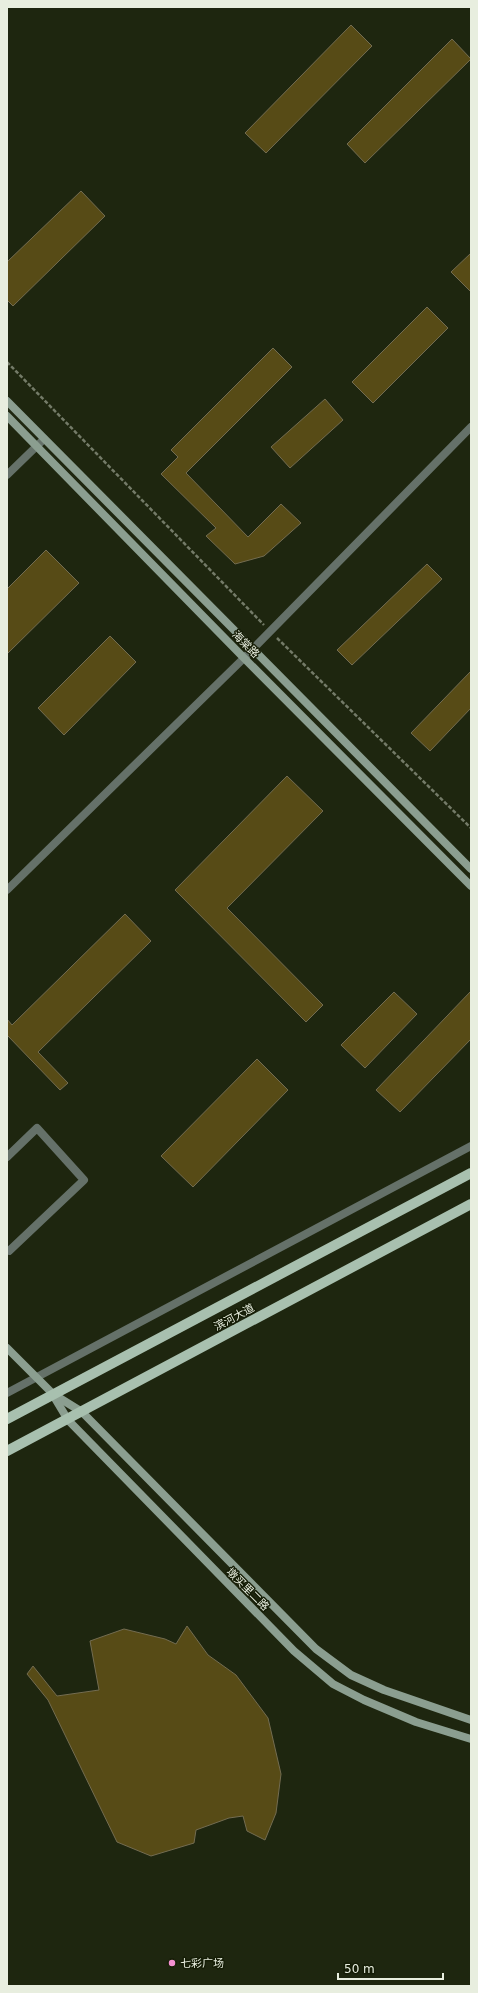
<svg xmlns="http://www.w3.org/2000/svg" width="478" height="1993" viewBox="0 0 478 1993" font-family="'DejaVu Sans','Noto Sans SC',sans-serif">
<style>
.building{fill:#574b16;stroke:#736c51}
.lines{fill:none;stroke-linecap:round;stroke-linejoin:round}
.path{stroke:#747b68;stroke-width:2.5;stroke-dasharray:4 2;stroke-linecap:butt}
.lane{stroke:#657169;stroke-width:8}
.street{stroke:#657169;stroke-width:8}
.secondary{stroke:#8b9e90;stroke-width:8}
.primary{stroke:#a8c0af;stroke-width:10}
.poi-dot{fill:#f591d2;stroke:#151d06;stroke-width:1.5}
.labels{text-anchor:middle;stroke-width:3;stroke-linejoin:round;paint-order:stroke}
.street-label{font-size:11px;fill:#e8eedf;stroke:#151d06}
.poi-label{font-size:11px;fill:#e8eedf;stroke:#151d06;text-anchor:start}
</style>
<rect width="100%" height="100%" fill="#1e260f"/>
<!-- building -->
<g class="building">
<path d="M351,25L372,46L266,153L245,133Z"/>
<path d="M452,39L471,59L365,163L347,144Z"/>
<path d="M81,191L105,216L13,306L7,300V262Z"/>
<path d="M471,253V292L451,272Z"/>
<path d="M427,307L448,328L373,403L352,382Z"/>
<path d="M273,348L292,367L186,473L248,537L281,504L301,523L264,556L235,564L206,536L216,528L161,474L178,457L171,450Z"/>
<path d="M325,399L343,420L290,468L271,447Z"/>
<path d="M46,550L79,583L7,654V589Z"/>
<path d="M427,564L442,579L352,665L337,650Z"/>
<path d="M110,636L136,662L64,735L38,708Z"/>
<path d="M471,671V708L430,751L411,733Z"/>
<path d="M287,776L323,811L227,908L323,1005L306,1022L175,890Z"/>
<path d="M125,914L151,941L38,1052L68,1083L60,1090L7,1035V1019L12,1025Z"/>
<path d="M471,991V1039L400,1112L376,1090Z"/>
<path d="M394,992L417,1014L365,1068L341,1045Z"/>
<path d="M257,1059L288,1090L193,1187L161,1156Z"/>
<path d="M187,1626L208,1655L236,1675L268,1718L281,1774L276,1813L265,1840L247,1831L243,1816L229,1818L196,1830L194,1843L151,1856L117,1842L48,1700L27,1674L33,1666L57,1696L99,1690L90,1641L124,1629L165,1639L176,1644Z"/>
</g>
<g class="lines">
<!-- path -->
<g class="path">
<path d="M7,362L264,625"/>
<path d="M277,638L471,828"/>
</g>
<!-- lane -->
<path class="lane" d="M7,1393L471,1146"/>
<!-- street -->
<g class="street">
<path d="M7,475L44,439"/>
<path d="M7,890L244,658L471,427"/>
<path d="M7,1157L37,1128L84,1180L9,1251L7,1250"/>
</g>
<!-- secondary -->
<g class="secondary">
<path d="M7,401L471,869"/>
<path d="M7,416L244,658L471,886"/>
<path d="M7,1348L53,1394L82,1412L316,1649L351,1675L384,1690L471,1720"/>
<path d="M53,1395L68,1420L294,1651L333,1684L364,1700L416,1722L471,1739"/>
</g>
<!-- primary -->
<g class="primary">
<path d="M7,1419L471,1173"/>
<path d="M7,1451L471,1204"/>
</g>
</g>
<!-- markers -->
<circle class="poi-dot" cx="172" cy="1963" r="4"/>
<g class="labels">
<!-- street labels -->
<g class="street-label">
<text transform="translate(246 644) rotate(45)" y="4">海棠路</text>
<text transform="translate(234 1317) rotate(-28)" y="4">滨河大道</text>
<text transform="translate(248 1589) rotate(45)" y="4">墩买里二路</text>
</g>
<!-- poi labels -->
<g class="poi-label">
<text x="180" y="1967">七彩广场</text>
</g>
</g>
<!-- border -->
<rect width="478" height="1993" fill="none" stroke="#e8eedf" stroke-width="16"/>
<!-- scale -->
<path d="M338 1973v6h105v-6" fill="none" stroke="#e8eedf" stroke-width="2"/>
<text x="344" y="1973" font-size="12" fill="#e8eedf" stroke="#151d06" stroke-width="3" paint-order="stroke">50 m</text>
</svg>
